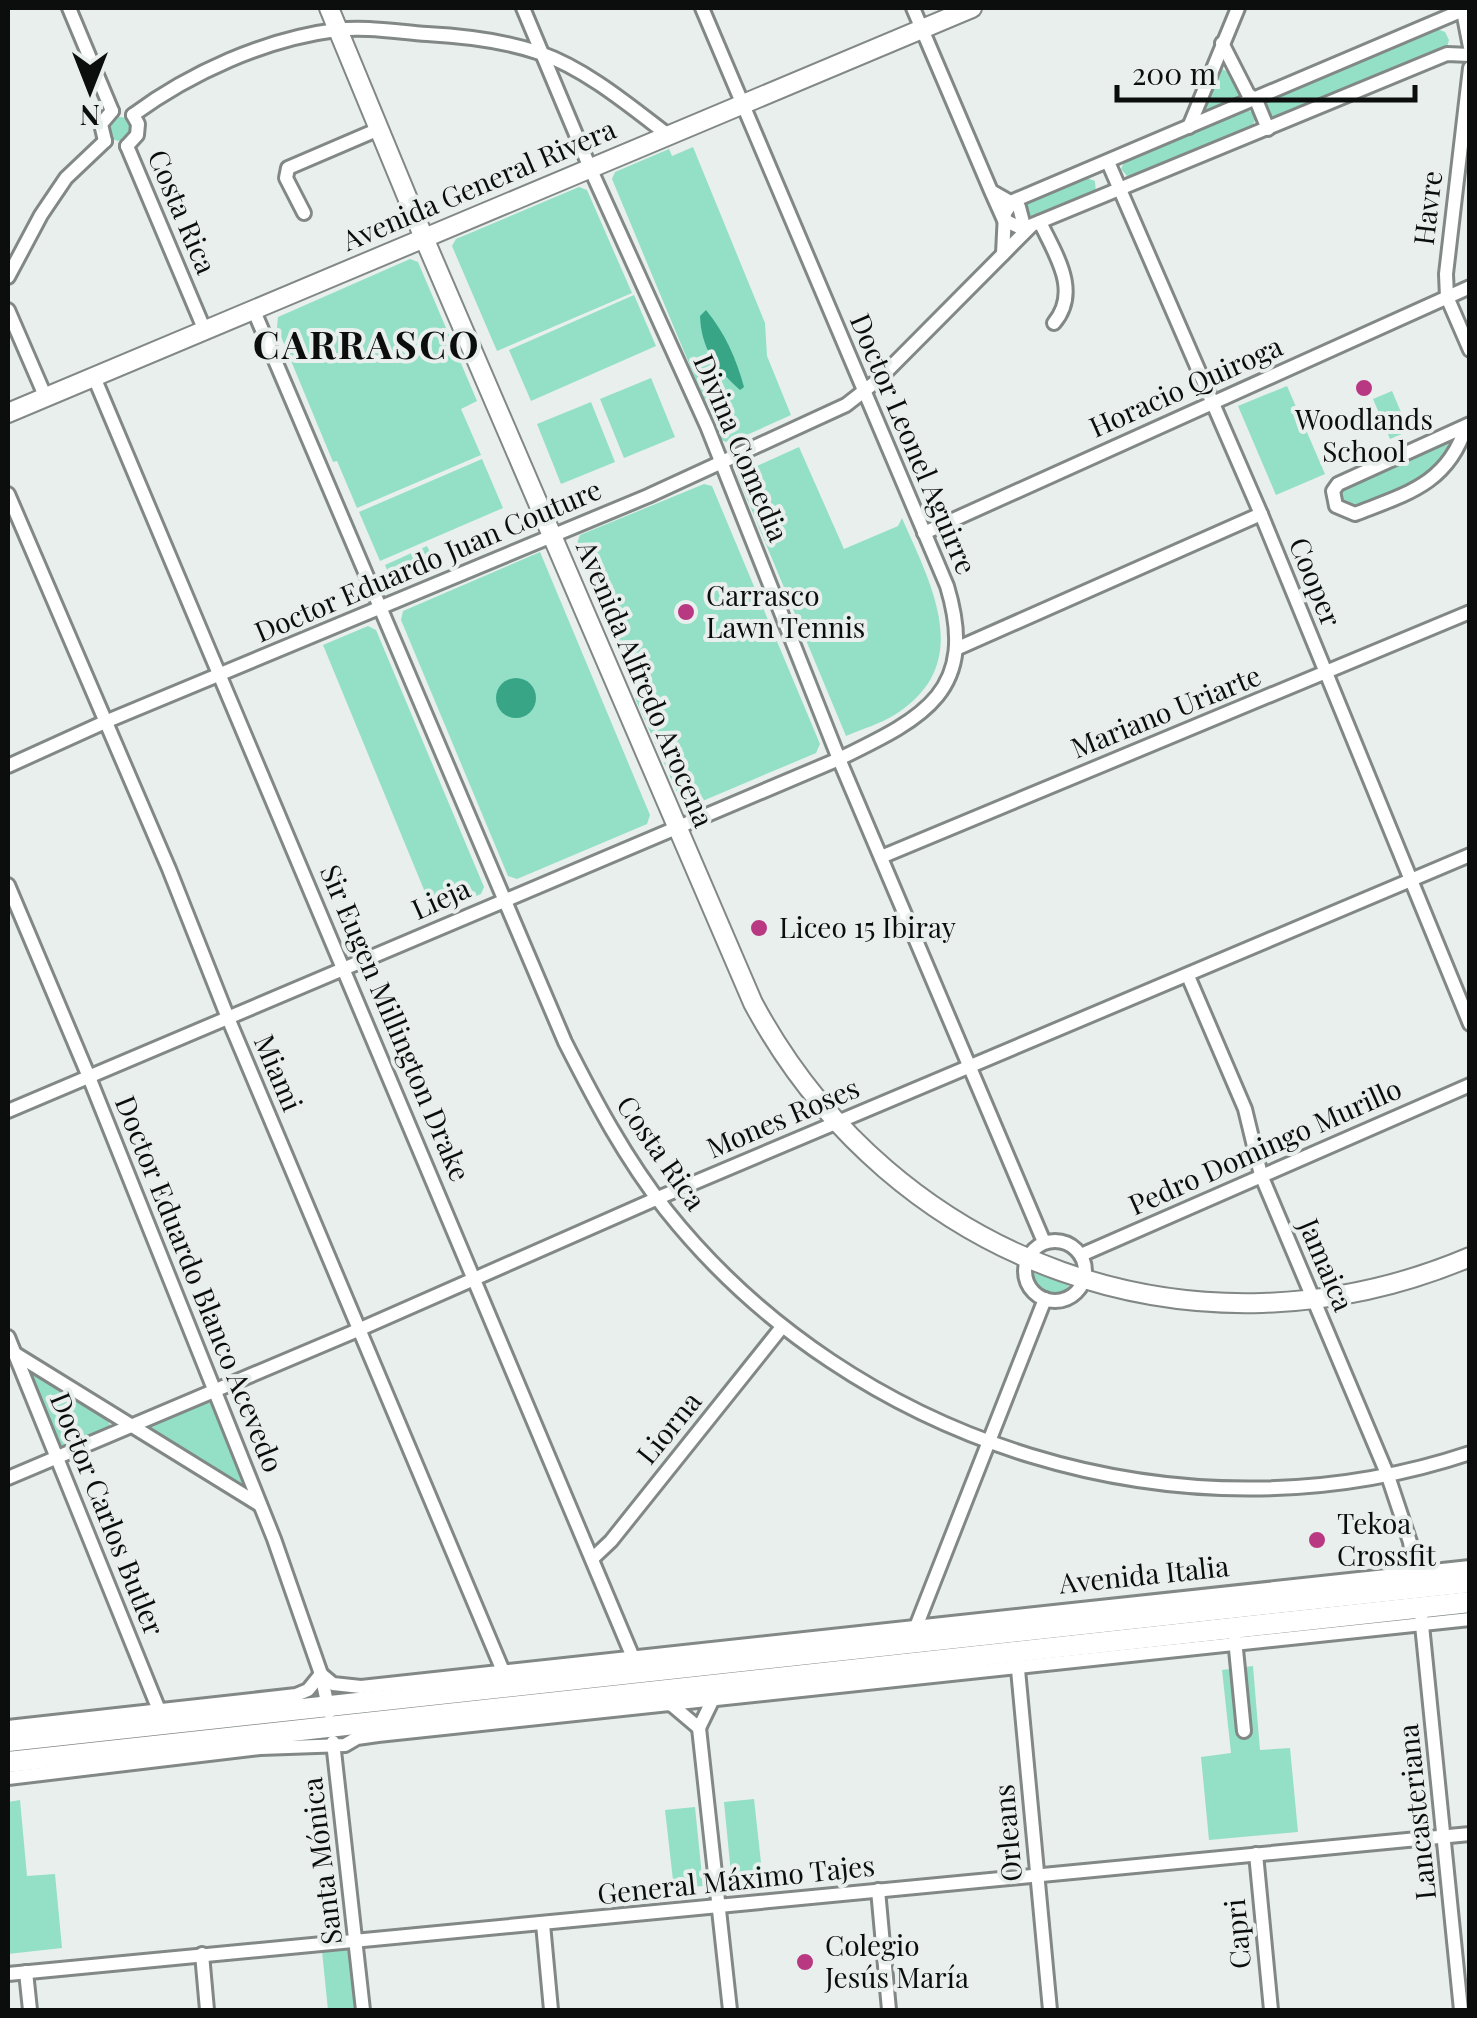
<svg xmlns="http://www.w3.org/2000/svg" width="1477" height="2018" viewBox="0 0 1477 2018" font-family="'Playfair Display',serif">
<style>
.green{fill:#93e0c6}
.water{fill:#39a587}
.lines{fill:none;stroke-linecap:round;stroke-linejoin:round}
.street-casing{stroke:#828885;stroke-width:18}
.secondary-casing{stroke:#828885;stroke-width:22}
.primary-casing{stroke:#828885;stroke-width:25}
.street{stroke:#fff;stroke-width:12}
.secondary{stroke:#fff;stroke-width:18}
.primary{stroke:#fff;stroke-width:20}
.poi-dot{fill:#b93882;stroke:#e9efed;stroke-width:4}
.labels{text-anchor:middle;stroke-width:8;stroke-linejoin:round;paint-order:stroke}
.street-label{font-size:28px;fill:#0c0e0d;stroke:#e9efed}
.poi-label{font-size:28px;fill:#0c0e0d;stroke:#e9efed;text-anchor:start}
.district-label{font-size:38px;font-weight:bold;letter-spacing:2.5px;fill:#0c0e0d;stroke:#e9efed}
</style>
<rect width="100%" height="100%" fill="#e9efed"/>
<!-- green -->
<g class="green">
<path d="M1437,29L1445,32L1449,40L1447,47L1441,50L1278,117H1269L1264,109L1270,99Z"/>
<path d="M1219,68L1231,73L1245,97L1205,115L1202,110Z"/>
<path d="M1244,110L1253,112L1256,118L1251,129L1134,177L1127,176L1121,169L1125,160Z"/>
<circle cx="120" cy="129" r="12"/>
<path d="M693,147L765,323L767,356L791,415L729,443L721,440L612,179L615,172L669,149L672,156Z"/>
<path d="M1084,177L1095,181L1096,194L1027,219L1023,201Z"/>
<path d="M579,187L587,190L632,293L497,351L452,246L456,239Z"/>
<path d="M410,259L418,262L477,401L461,409L481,455L357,508L337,461L333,462L277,327L278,317Z"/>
<path d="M634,295L656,346L531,401L509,350Z"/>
<path d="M651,378L675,437L624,458L600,399Z"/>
<path d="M1287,386L1325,474L1276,495L1238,406Z"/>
<path d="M1392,391L1409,431L1390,439L1373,399Z"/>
<path d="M591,402L615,462L561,484L537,424Z"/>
<path d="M1440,442H1446L1450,447L1435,474L1355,512L1343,511L1338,490Z"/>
<path d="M799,447L844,549L898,526L902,518C930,583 976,663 896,714C880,724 862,729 846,736L737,475Z"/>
<path d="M482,459L503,508L380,561L359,512Z"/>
<path d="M704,484L712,486L820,744L816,753L693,805L681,801L635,698L643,694L577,543L580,535Z"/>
<path d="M427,546L436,565L393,584L385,565Z"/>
<path d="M540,552L650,815L647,824L517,879L508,876L401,620L403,611Z"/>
<path d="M368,626L376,630L484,887L481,894L434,914L323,645Z"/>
<path d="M1034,1273L1068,1284L1069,1290C1055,1298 1043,1294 1034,1282Z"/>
<path d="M25,1370L106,1418L112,1428L64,1449L58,1446Z"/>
<path d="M207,1400L214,1405L251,1493L144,1429Z"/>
<path d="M1253,1666L1260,1750L1290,1748L1298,1832L1209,1840L1201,1757L1231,1753L1222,1670Z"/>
<path d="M754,1799L763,1881L732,1884L724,1802Z"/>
<path d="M20,1800L27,1876L55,1874L62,1948L8,1954V1802Z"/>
<path d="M695,1807L703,1886L674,1889L665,1810Z"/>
<path d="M353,1948L358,2010H328L322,1951Z"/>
</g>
<!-- water -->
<g class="water">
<path d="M706,310C725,333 736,358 744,387L740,390C716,369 701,348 700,316Z"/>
<circle cx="516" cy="698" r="20"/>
</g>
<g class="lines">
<defs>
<g id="street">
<path d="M69,8L112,111"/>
<path d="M523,8L590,168L707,426L839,759L1044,1242"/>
<path d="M913,8L991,191L1004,220L1025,230L1019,207L991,191"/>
<path d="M1463,11L1470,47"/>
<path d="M1222,43L1248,94L1256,100L1268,129"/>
<path d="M1470,68L1446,274L1447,297L1470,350"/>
<path d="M133,115C190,73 265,39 336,30C365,26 398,32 427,34C464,36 505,41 540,53C586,69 630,106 668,135"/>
<path d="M1189,127L1238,8"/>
<path d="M105,141L101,124L112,111"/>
<path d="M127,146L205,331"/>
<path d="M127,146L137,135L138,124L133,115"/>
<path d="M1108,162L1261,514L1470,1024"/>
<path d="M304,213L286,178L288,168L379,129"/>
<path d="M1040,222C1055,254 1081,291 1054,323"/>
<path d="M1003,254L1005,213L1013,201L1468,8"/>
<path d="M8,277L41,215L66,178L105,141"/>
<path d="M8,310L46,398"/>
<path d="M254,311L565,1042C595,1101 625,1158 666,1210C853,1445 1183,1549 1470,1453"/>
<path d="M94,377L632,1655L637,1675"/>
<path d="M1466,426C1448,484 1406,494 1355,514L1336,506L1333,491L1338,484L1470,424"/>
<path d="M8,494L169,869L228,1018L503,1671"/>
<path d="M924,533L1470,287"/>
<path d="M958,648L1261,514"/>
<path d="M8,766L105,722L648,496L846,405L878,380L1032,225L1447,54L1470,55"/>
<path d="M881,857L1470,612"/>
<path d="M8,885L89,1077L274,1539L321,1674L329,1712"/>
<path d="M1188,976L1245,1109L1261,1175L1388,1476L1410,1542L1415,1575"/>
<path d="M8,1111L839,759C923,718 979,692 947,586L702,8"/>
<circle cx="1055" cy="1271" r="30"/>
<path d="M1081,1255L1470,1085"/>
<path d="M8,1337L159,1710"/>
<path d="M14,1353L260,1505"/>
<path d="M8,1478L358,1330L658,1198L1470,855"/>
<path d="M592,1559L611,1541L782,1327"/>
<path d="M1421,1615L1461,2010"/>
<path d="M914,1632L1045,1299"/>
<path d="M1235,1639L1244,1731"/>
<path d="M1017,1659L1050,2010"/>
<path d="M321,1674L333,1684L361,1687L1470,1567"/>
<path d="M651,1695L673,1706L699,1728L714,1697L729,1682"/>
<path d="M8,1727L296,1695L308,1690L321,1674"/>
<path d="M699,1728L730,2010"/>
<path d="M333,1742L363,2010"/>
<path d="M8,1778L260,1748L345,1745L357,1738L378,1735L1470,1619"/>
<path d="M1256,1854L1271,2010"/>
<path d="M878,1890L889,2010"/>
<path d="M543,1924L551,2010"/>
<path d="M202,1954L207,2010"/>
<path d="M26,1972L30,2010"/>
<path d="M8,1974L1470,1834"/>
</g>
<g id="secondary">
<path d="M329,8L424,238L753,1003C893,1264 1196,1373 1470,1257"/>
<path d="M8,413L972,8"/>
</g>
<g id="primary">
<path d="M8,1741L1470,1582"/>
<path d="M8,1762L1470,1602"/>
</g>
</defs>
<!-- street casing -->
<use href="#street" class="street-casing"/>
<!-- secondary casing -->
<use href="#secondary" class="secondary-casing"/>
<!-- primary casing -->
<use href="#primary" class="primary-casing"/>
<!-- street -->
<use href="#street" class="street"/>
<!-- secondary -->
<use href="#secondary" class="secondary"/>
<!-- primary -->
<use href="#primary" class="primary"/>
</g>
<!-- markers -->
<g class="poi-dot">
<circle cx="1364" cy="388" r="10"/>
<circle cx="686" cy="612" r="10"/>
<circle cx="759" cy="928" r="10"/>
<circle cx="1317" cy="1540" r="10"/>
<circle cx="805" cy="1962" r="10"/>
</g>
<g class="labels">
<!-- street labels -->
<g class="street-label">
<text transform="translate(479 185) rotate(-23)" y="10">Avenida General Rivera</text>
<text transform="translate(1428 208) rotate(-83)" y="10">Havre</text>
<text transform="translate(182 212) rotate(67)" y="10">Costa Rica</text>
<text transform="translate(1186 387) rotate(-24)" y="10">Horacio Quiroga</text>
<text transform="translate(913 444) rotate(67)" y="10">Doctor Leonel Aguirre</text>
<text transform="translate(741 448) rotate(67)" y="10">Divina Comedia</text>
<text transform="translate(428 561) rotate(-23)" y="10">Doctor Eduardo Juan Couture</text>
<text transform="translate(1315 582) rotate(68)" y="10">Cooper</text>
<text transform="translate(645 684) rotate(67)" y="10">Avenida Alfredo Arocena</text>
<text transform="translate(1166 712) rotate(-22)" y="10">Mariano Uriarte</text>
<text transform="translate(441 899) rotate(-24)" y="10">Lieja</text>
<text transform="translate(395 1023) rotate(67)" y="10">Sir Eugen Millington Drake</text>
<text transform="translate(278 1073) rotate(67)" y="10">Miami</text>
<text transform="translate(783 1118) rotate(-23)" y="10">Mones Roses</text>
<text transform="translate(1265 1147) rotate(-24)" y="10">Pedro Domingo Murillo</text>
<text transform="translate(661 1153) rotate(55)" y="10">Costa Rica</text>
<text transform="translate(1326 1265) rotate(67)" y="10">Jamaica</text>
<text transform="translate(199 1284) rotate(68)" y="10">Doctor Eduardo Blanco Acevedo</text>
<text transform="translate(669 1428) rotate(-51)" y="10">Liorna</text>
<text transform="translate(107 1514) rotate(68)" y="10">Doctor Carlos Butler</text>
<text transform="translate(1144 1575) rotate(-6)" y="10">Avenida Italia</text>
<text transform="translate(1417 1812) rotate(-96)" y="10">Lancasteriana</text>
<text transform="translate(1008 1833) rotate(-95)" y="10">Orleans</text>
<text transform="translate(322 1861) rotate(-97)" y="10">Santa Mónica</text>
<text transform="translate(736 1880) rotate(-6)" y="10">General Máximo Tajes</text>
<text transform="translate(1238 1934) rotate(-95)" y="10">Capri</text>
</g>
<!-- poi labels -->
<g class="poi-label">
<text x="1364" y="430" text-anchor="middle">Woodlands<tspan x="1364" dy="32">School</tspan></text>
<text x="706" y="606">Carrasco<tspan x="706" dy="32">Lawn Tennis</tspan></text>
<text x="779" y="938">Liceo 15 Ibiray</text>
<text x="1337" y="1534">Tekoa<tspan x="1337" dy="32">Crossfit</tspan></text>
<text x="825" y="1956">Colegio<tspan x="825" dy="32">Jesús María</tspan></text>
</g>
<!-- district labels -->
<g class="district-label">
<text x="367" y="359">CARRASCO</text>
</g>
</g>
<!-- border -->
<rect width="1477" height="2018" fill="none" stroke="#0c0e0d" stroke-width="20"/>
<!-- north arrow -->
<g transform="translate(90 90) rotate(180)" stroke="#e9efed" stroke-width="8" paint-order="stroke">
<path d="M0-8L18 38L0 25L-18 38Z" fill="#0c0e0d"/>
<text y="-15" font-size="28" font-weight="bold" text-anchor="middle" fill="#0c0e0d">N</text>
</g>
<!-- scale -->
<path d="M1117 85v15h298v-15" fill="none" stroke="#0c0e0d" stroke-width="5"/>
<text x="1132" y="85" font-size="30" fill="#0c0e0d" stroke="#e9efed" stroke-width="8" paint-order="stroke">200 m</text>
</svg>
